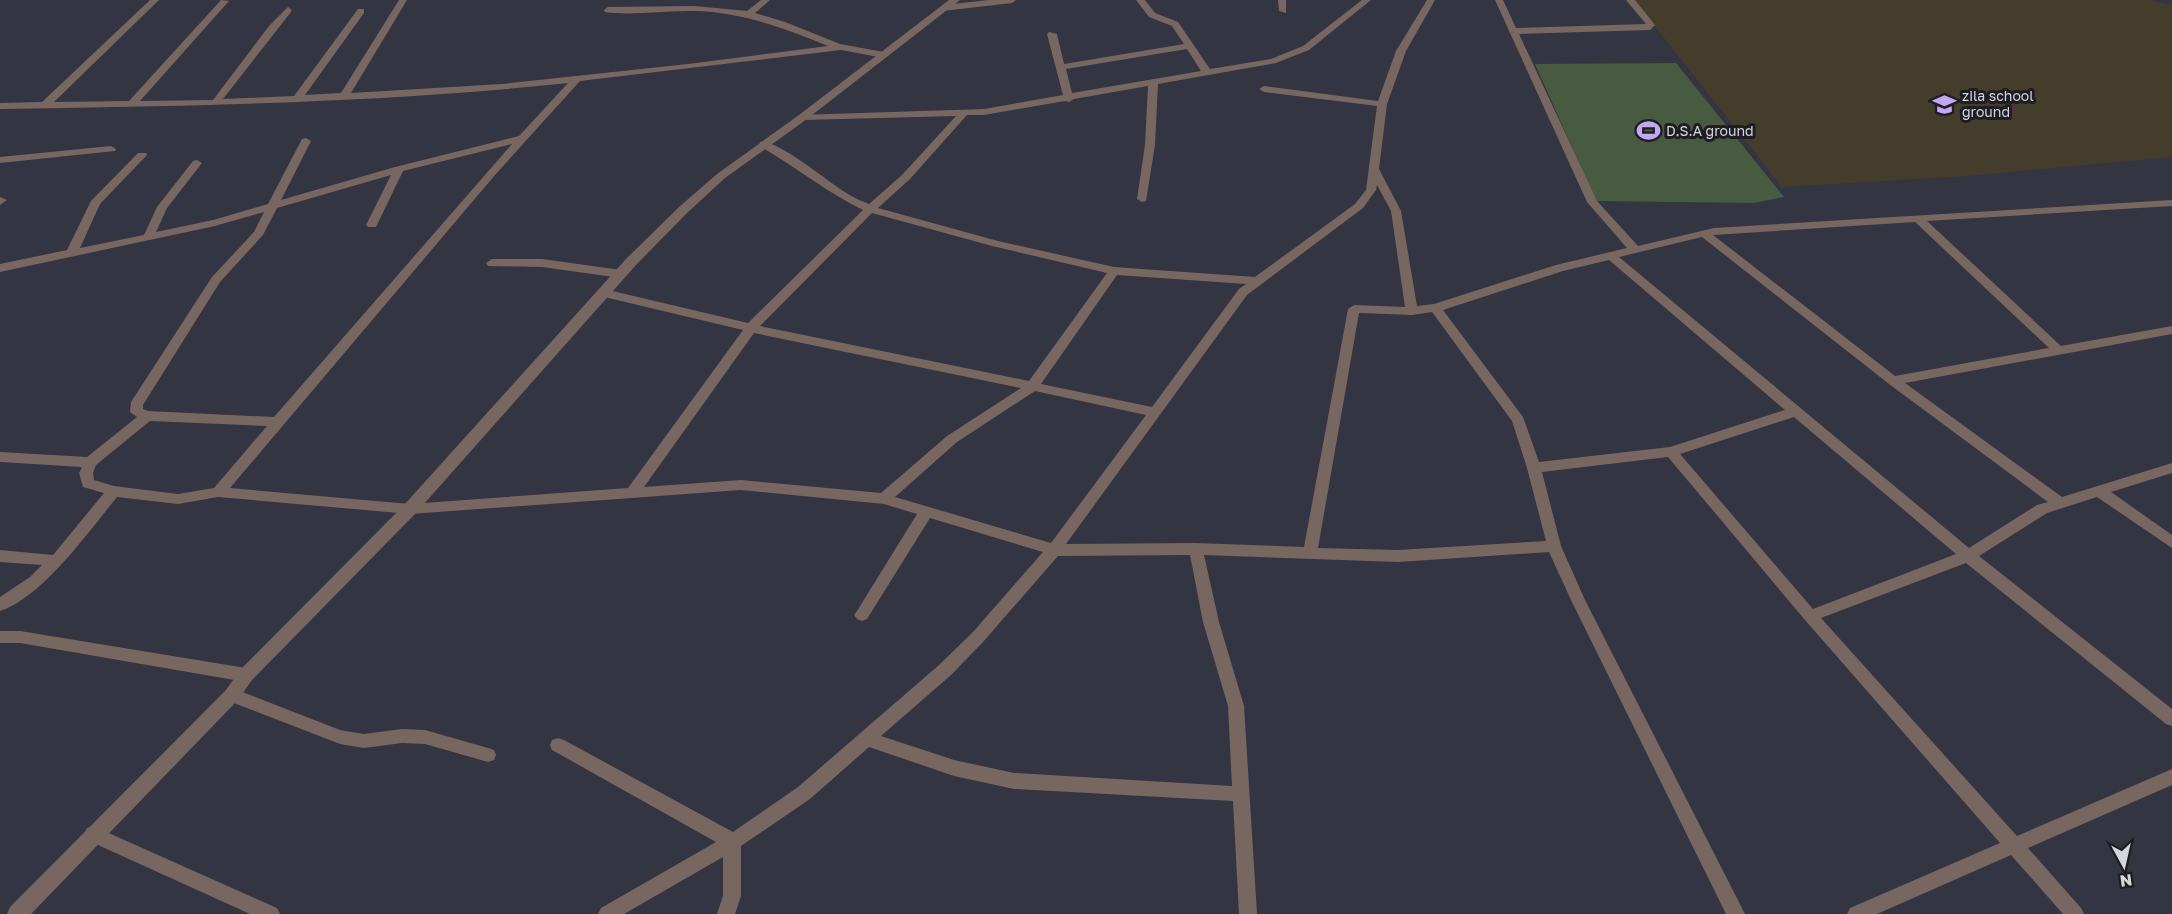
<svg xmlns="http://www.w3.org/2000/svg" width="2172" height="914" viewBox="0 0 2172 914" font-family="'Golos Text',sans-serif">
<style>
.education{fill:#453d2c}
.green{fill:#485a40}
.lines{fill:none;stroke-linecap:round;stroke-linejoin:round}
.minor{fill:#786660;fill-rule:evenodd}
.tertiary{fill:#786660;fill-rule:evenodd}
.labels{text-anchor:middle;stroke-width:6;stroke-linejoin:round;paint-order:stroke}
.far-poi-label{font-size:14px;fill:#d5d6de;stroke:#1d1d23;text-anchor:start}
</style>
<rect width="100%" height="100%" fill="#343542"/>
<!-- education -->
<path class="education" d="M1634,0H2148L2172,5V157L1968,176L1782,187Z"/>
<!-- green -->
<path class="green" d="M1676,63L1784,197L1754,203L1596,201L1535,64Z"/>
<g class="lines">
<!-- minor -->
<g class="minor">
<path d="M150,0H159L54,102L129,101L221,0L229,1L140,101L213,100L269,26L288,7L292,10L291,12L223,99L294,96L358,9H364V13L305,95L341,93L399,0H407L351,93L502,84L688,64L828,46C784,28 742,12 694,11C665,10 632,16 605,12L604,10L608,7L695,6L747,11L761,0H770L755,13L785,22L840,44L884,52L889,55L884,58L841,50L580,81L495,175L230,488L410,504L628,488L743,330L600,296L598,293L600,290L604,289L748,323L863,210C827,192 795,167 760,146V142C778,139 830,184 848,194C854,198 862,201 869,204L902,175L956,116L803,120L798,117L799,115L984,109L1063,95L1047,34L1049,32L1057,34L1064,64L1184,44L1172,26L1149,17L1136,0H1145L1155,13L1178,22L1210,69L1271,59L1303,46L1362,0H1371L1309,50L1276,63L1158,84L1155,145L1146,201L1142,202L1137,199L1145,145L1148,86L1074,99L1069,102L1065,101L984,115H967L910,179L878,208L998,241L1114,267L1255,277L1355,204L1366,190L1377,106L1264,92L1259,89L1264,86L1378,101L1396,51L1427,0H1435L1406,51L1387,104L1379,169L1401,211L1417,306L1434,304L1556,265L1627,248L1587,202L1495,0H1503L1516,28L1646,24L1626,0H1635L1655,25L1650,30L1519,34L1597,201L1638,246L1714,228L2172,200V206L1927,221L2061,346L2172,326V334L1905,383L2062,497L2172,463V473L2111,492L2172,535V548L2097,497L2047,513L1979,556L2172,709V726L2166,724L1966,563L1821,618L2017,836L2172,769V785L2028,848L2081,908L2084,914H2063L2011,855L1877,914H1847L1850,908L2000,843L1805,620L1668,457L1542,472L1561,546L1585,600L1745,914H1726L1571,600L1549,552L1398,562L1204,555L1219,622L1244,706L1257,914H1239L1233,801L1014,789L954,776L869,747L810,799L741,846V896L735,914H717L723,896V857L624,914H598L601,908L716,842L552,750L550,745L552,740L558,738L564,740L733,832L798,787L939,665L973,632L1043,552L930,518L867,619L862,621L857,619L854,615L857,611L917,514L884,504L741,490L410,514L218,497L178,504L117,497C89,531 43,597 0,611V597L30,577L42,565L0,562V550L53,555L104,493L83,487L79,473L82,467L0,462V452L87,457L137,417L130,412L131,402L212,277L254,232L264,212L215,226L0,272V264L67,250L91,201L138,153H146L147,155L100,204L80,248L144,235L157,207L193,161L197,160L202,163L167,208L156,232L213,220L268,204L302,139L306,138L311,141L281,200L395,167L519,136L568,83C380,103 190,106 0,109V103L42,102ZM1187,49L1201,71L1072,93L1066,69ZM512,144L274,417L148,411L143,409V405L220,282L263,235L277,208L391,175L366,225L368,227H376L403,171ZM1377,185L1391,211L1405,307L1354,305L1348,309L1304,547L1196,543L1066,544L1247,295L1363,208L1376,190ZM872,213L992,246L1107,273L1029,381L760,326ZM1915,222L2049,348L1895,376L1713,235ZM1702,237L1889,384L2048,502L2037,505L1969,548L1619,257ZM1609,260L1785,410L1670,447L1539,462L1523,417L1443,310L1563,271ZM1117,275L1246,284L1239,289L1152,407L1041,384ZM1432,312L1512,421L1527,468L1546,541L1398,550L1318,548L1359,313L1412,315ZM754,333L1021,388L947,436L881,493L741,480L644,487ZM1035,391L1146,415L1051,543L895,497L957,442ZM1794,417L1956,554L1813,609L1680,454ZM150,421L267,426L214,488L178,494L114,486L94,480L93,473L96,465ZM1190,555L1203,622L1228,706L1232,786L1014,773L954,760L881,736L951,675L983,642L1058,556Z"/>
<path d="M989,0H1016L1012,3L943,11L939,8L943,5Z"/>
<path d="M1278,0H1286V13L1279,11Z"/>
<path d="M111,146L116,149L115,151L0,163V157Z"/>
<path d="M0,197L7,200L0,205Z"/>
<path d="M492,259H542L621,270L627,274L621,278L542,267L488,266L486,263Z"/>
<path d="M0,631H20L246,668L252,670L254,675L252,680L246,682L20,643H0Z"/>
<path d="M232,688L340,730L364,734L402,729L425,730L488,748L494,750L496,755L494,760L488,762L425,744L402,743L364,748L340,744L226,700L224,695L226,690Z"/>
<path d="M93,826L277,908L280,914H250L87,840L84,834L87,828Z"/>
</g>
<!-- tertiary -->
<path class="tertiary" d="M949,0H960L807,119L725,178L687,213L636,265L416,513L252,680L238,700L31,914H7L10,907L226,690L240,670L404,505L626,259L679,207L717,174L799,115Z"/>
</g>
<!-- icons -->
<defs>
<symbol id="school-bare" viewBox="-9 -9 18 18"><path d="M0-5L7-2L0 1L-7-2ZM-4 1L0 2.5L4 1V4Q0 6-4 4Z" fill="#c2a7f2" stroke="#1d1d23" stroke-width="2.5" paint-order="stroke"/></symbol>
<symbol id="stadium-bare" viewBox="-9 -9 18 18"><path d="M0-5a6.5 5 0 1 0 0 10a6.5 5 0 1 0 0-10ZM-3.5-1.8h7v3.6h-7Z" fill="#c2a7f2" stroke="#1d1d23" stroke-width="2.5" paint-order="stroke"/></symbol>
</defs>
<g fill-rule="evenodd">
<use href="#school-bare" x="1928" y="88" width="33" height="33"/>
<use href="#stadium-bare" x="1632" y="114" width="33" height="33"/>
</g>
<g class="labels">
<!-- far-poi labels -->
<g class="far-poi-label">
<text x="1962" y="101">zila school<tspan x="1962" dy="16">ground</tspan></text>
<text x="1666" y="136">D.S.A ground</text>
</g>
</g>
<!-- north arrow -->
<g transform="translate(2124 866) rotate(172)" stroke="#1d1d23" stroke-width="4.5" paint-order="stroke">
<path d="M0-4.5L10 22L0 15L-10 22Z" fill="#d5d6de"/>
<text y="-9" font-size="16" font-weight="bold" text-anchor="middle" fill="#d5d6de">N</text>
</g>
</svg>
